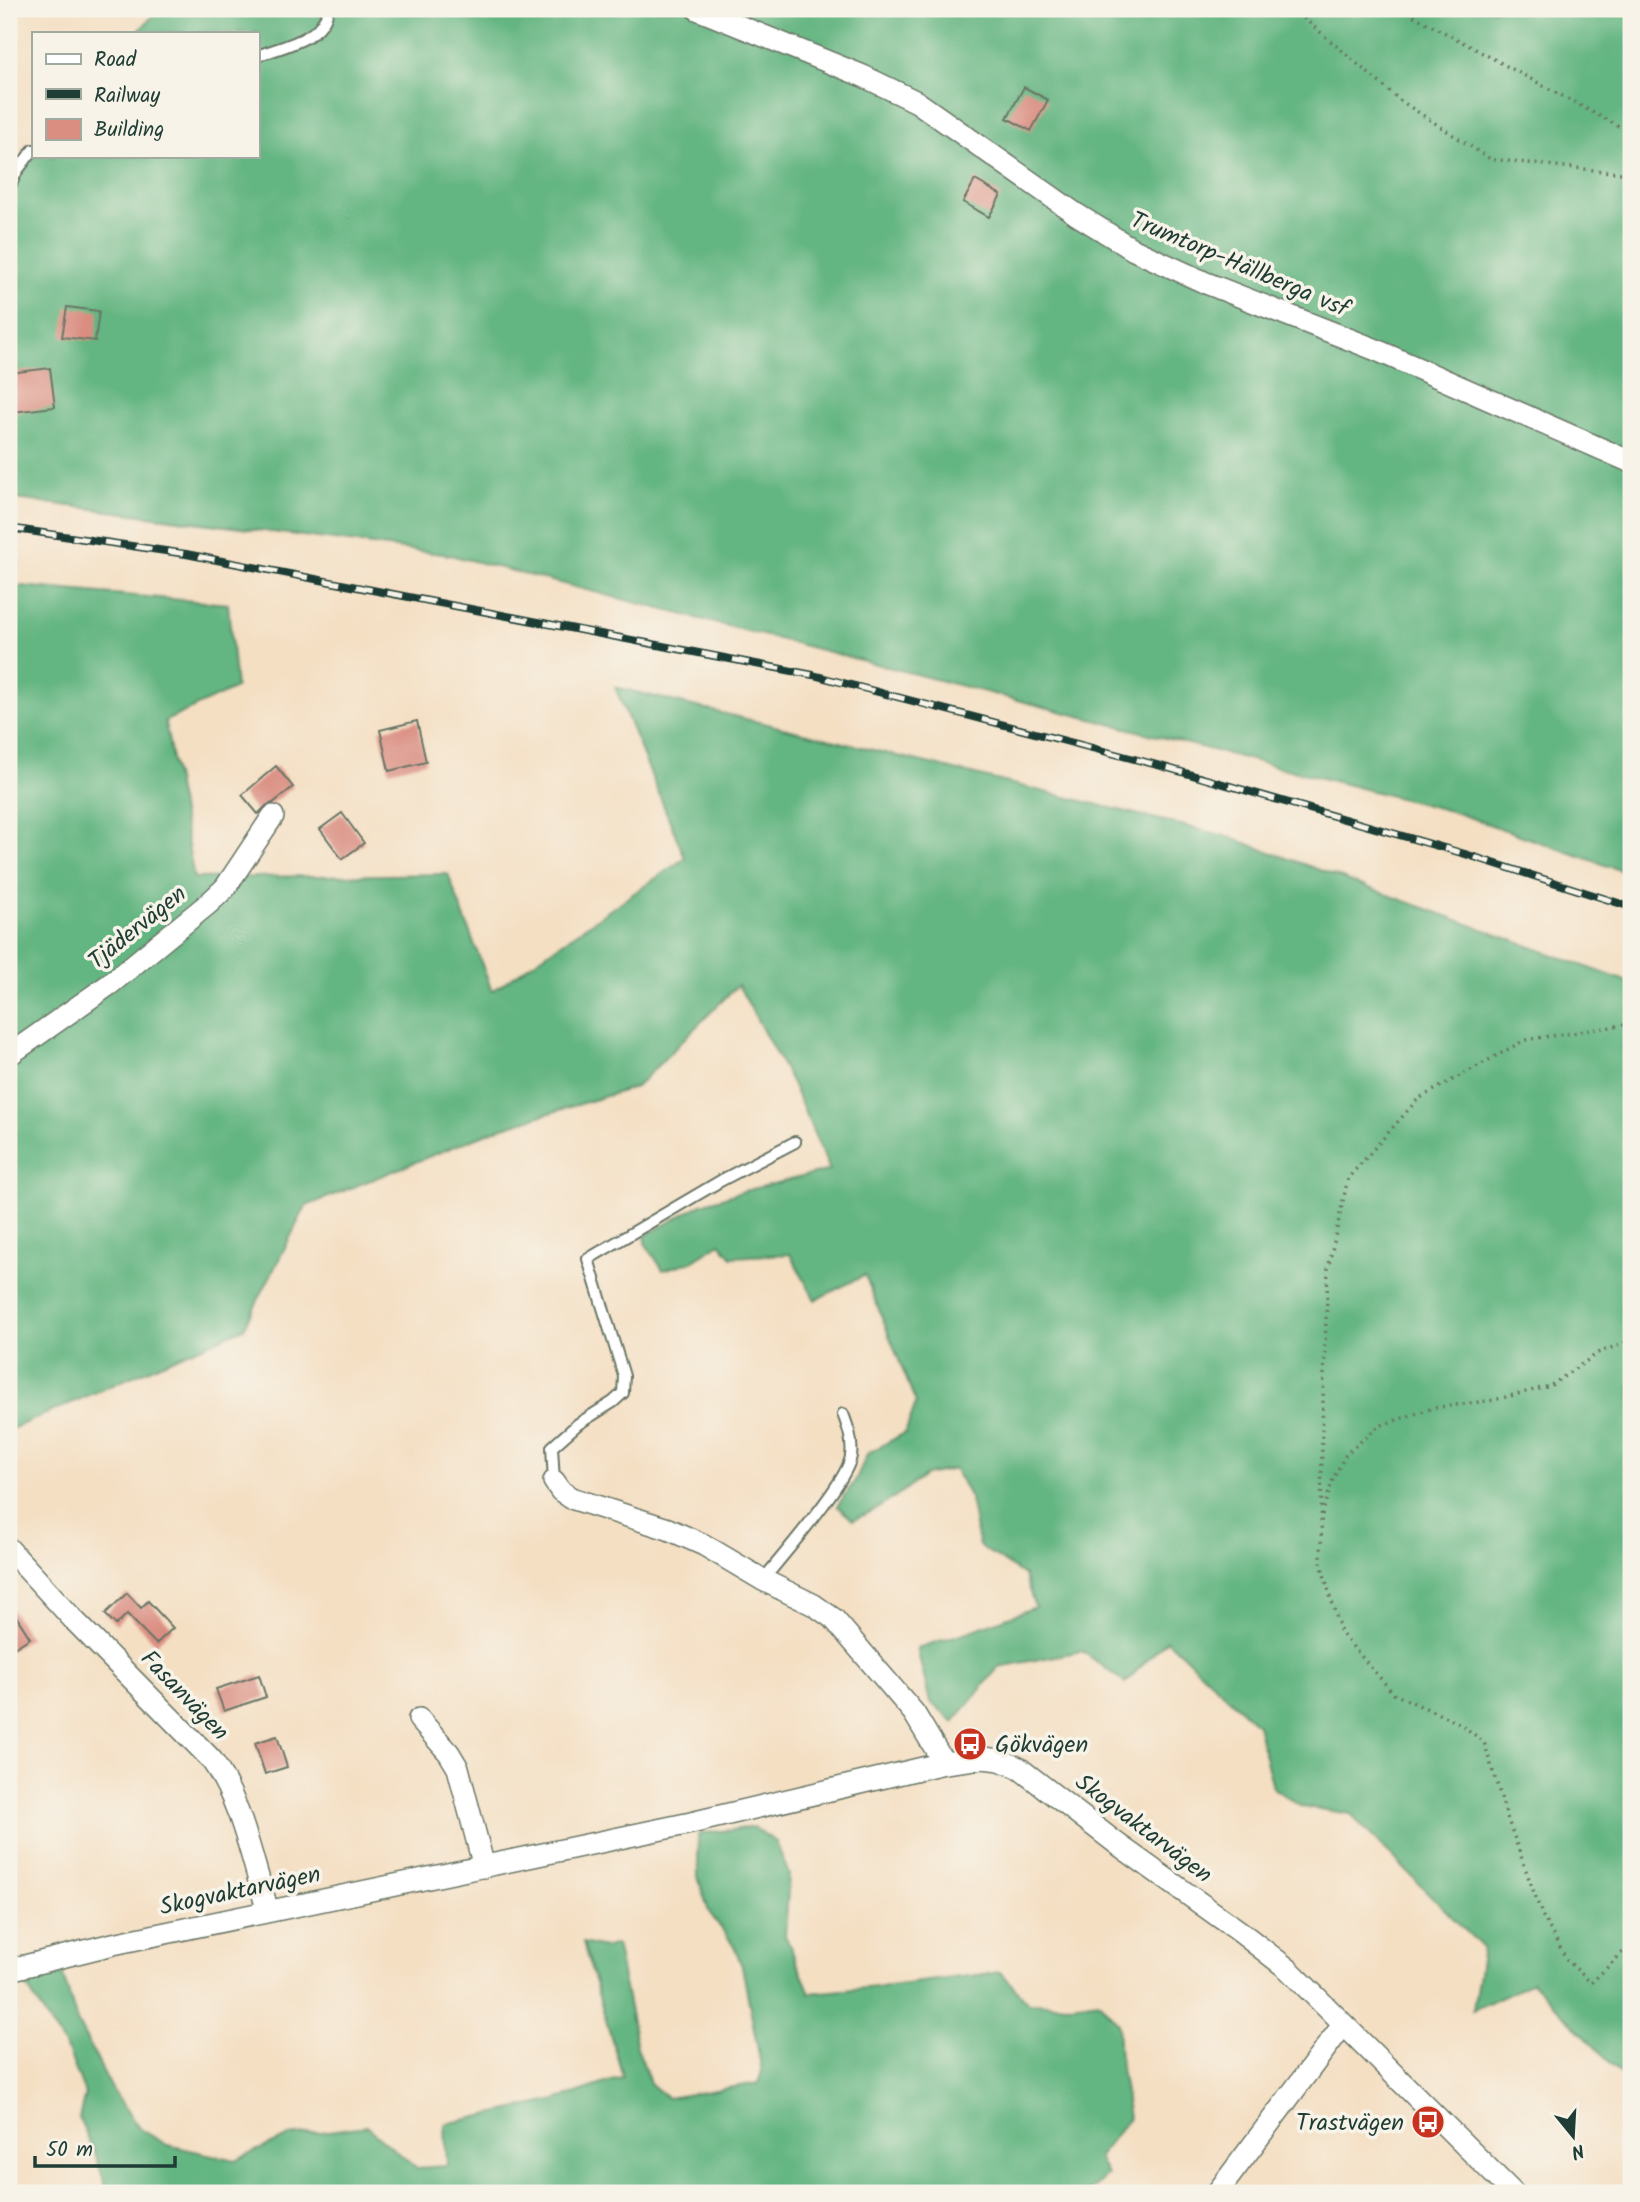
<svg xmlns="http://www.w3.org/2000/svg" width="1640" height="2202" viewBox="0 0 1640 2202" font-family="Kalam,sans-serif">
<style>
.forest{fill:#63b581;stroke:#41795a;stroke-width:2}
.building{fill:#da8d81}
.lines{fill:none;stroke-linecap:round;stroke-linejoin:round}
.lane-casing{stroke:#6a7666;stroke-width:14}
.street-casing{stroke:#6a7666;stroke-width:24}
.path{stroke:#6a7666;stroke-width:3.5;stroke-dasharray:2 5;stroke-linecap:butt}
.lane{stroke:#fff;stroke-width:10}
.street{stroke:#fff;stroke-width:21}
.rail-casing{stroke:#1f3d34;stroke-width:8}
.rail{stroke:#f7f3e8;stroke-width:5;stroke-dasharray:16;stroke-linecap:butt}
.labels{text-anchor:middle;stroke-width:7;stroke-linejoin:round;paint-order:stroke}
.street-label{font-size:24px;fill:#1f3d34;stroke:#f7f3e8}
.poi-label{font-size:24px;fill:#1f3d34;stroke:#f7f3e8;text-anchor:start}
</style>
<rect width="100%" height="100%" fill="#f7f3e8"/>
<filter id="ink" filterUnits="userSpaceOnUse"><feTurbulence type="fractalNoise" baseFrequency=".0143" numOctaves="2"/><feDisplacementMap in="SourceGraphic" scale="14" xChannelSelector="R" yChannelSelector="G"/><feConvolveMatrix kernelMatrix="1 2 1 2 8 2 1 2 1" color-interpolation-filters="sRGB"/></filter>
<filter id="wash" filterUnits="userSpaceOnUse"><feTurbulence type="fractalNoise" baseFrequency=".00686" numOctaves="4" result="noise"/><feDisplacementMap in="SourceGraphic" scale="28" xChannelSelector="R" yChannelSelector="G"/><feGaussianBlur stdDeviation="1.57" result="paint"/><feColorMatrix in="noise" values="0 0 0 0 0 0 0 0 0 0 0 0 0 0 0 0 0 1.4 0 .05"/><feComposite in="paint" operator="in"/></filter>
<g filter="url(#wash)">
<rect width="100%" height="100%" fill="#f4dfc3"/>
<!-- forest -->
<g class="forest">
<path d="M159,9H1631V874L1454,812L450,555L9,498V172L33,146V156H257V33H137Z"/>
<path d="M9,585L228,604L236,688L165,721L194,878L448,874L492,991L685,858L615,687L1226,836L1631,983V2084L1532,1982L1473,2010L1483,1948L1350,1814L1300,1806L1273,1788L1257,1725L1167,1640L1125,1683L1082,1651L999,1667L953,1722L930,1702L917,1648L971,1631L1035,1607L1024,1575L979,1546L970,1498L955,1469L926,1475L879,1508L853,1520L837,1506L855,1481L868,1453L905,1433L916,1403L865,1275L815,1300L790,1254L732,1257L720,1243L690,1262L663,1270L645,1243L646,1235L702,1204L744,1191L830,1170L792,1083L738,985L636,1087L500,1128L306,1206L244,1328L9,1430Z"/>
<path d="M753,1827L776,1842L789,1875L785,1935L810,1993L889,1986L1001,1972L1028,2003L1071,2005L1098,2001L1118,2023L1120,2062L1129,2118L1098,2157L1107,2175L1088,2193H108L95,2153L79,2118L85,2094L69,2053L23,1981L62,1972L77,2021L113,2091L139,2128L167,2145L235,2160L290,2136L366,2126L416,2168L447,2166L445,2124L556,2100L623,2077L583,1943L604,1948L616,1944L637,2047L650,2083L667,2098L758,2083L762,2071L742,1966L733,1944L709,1912L698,1877V1834Z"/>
</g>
<g id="blocks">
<!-- building -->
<g class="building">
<path d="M1024,87L1048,100L1031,131L1007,118Z"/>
<path d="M975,180L1001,195L989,217L963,202Z"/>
<path d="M67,307L99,311L95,341L62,337Z"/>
<path d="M50,368L55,407L13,412L9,373Z"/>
<path d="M417,721L426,762L389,771L380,730Z"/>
<path d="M276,766L293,787L273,803L267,805L258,814L242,795Z"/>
<path d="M342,813L364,843L342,859L320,829Z"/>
<path d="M127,1593L141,1608L148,1601L173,1628L156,1644L127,1614L116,1625L105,1614Z"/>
<path d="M9,1605L30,1638L9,1651Z"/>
<path d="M259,1675L266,1697L224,1711L216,1689Z"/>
<path d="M277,1736L287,1767L265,1774L255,1743Z"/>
</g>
</g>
</g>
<g filter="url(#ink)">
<use href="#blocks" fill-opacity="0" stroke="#6a7666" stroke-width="2"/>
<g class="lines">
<defs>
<g id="lane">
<path d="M257,56C283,46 323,40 328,9"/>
<path d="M9,188L17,171L33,150"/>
<path d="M554,1481L552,1447L578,1424L613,1402L623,1393L624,1376L588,1259L722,1180L795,1142"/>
<path d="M763,1580C782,1556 848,1481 851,1456C853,1441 848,1427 843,1414"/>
</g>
<g id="street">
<path d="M697,9L863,76L917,102L1076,214L1134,250L1206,283L1374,349L1631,462"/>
<path d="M9,1055L110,984L209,903L225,888L273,816"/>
<path d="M554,1481L561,1491L571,1498L668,1529L704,1545L763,1580L814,1605L834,1619L914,1713L944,1763"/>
<path d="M9,1549L73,1619L211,1759C242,1803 252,1861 268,1911"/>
<path d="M419,1719L449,1753L458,1768L484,1867"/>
<path d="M9,1970L113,1944L691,1823L944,1763L983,1758L1000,1760L1019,1768L1116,1843L1239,1931L1288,1969L1513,2193"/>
<path d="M1217,2193L1343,2025"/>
</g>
</defs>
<!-- lane casing -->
<use href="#lane" class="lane-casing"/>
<!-- street casing -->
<use href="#street" class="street-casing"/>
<!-- path -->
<g class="path">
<path d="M1293,9L1401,101L1490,159L1631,174"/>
<path d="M1401,9L1631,133"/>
<path d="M1631,1024L1525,1040L1418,1099L1348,1178L1328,1269L1322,1427L1321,1564L1341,1633L1394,1694L1459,1723L1484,1742L1507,1817L1542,1915L1567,1960L1591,1983L1623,1952L1631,1951"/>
<path d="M1322,1515L1333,1479L1346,1454L1379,1426L1433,1408L1494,1400L1550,1386L1598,1353L1631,1340"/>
</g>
<!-- lane -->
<use href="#lane" class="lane"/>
<!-- street -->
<use href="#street" class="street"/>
<defs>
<path id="rail" d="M9,528L186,554L813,675L1161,766L1465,854L1631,907"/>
</defs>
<!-- rail casing -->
<use href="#rail" class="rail-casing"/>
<!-- rail -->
<use href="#rail" class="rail"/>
</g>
</g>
<!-- icons -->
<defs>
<symbol id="bus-disc" viewBox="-11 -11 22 22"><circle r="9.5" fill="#c8321e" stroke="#f7f3e8"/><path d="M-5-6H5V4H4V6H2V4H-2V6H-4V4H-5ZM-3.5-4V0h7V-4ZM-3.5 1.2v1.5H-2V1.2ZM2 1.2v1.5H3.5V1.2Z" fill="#fff"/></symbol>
</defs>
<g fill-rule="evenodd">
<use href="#bus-disc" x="951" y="1725" width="38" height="38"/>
<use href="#bus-disc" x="1409" y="2103" width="38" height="38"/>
</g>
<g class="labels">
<!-- street labels -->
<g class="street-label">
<text transform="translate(1240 264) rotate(23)" y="8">Trumtorp-Hällberga vsf</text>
<text transform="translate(137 927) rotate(-39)" y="8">Tjädervägen</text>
<text transform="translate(185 1695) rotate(46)" y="8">Fasanvägen</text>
<text transform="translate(1144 1828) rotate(37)" y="8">Skogvaktarvägen</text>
<text transform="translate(240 1890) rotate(-12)" y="8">Skogvaktarvägen</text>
</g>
<!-- poi labels -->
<g class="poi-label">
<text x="995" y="1752">Gökvägen</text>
<text x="1404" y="2130" text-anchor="end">Trastvägen</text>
</g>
</g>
<!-- margin -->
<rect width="1640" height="2202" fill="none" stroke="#f7f3e8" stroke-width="35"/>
<!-- legend -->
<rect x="32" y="32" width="228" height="126" fill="#f7f3e8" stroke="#a1aaa0" stroke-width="2"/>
<rect x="46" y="54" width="35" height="10" fill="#ffffff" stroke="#a1aaa0" stroke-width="2"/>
<text x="94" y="66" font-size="21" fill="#1f3d34">Road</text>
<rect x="46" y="89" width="35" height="10" fill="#1f3d34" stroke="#a1aaa0" stroke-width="2"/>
<text x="94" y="102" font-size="21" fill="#1f3d34">Railway</text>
<rect x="46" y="119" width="35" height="21" fill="#da8d81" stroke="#a1aaa0" stroke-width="2"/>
<text x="94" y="136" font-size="21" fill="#1f3d34">Building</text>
<!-- north arrow -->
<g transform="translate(1573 2136) rotate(162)" stroke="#f7f3e8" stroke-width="5" paint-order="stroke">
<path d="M0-5L12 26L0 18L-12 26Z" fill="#1f3d34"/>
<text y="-10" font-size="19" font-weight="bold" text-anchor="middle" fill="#1f3d34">N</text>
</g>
<!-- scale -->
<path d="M35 2156v10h140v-10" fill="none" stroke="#1f3d34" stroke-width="3.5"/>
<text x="46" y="2156" font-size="21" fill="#1f3d34" stroke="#f7f3e8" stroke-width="5" paint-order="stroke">50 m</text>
</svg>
